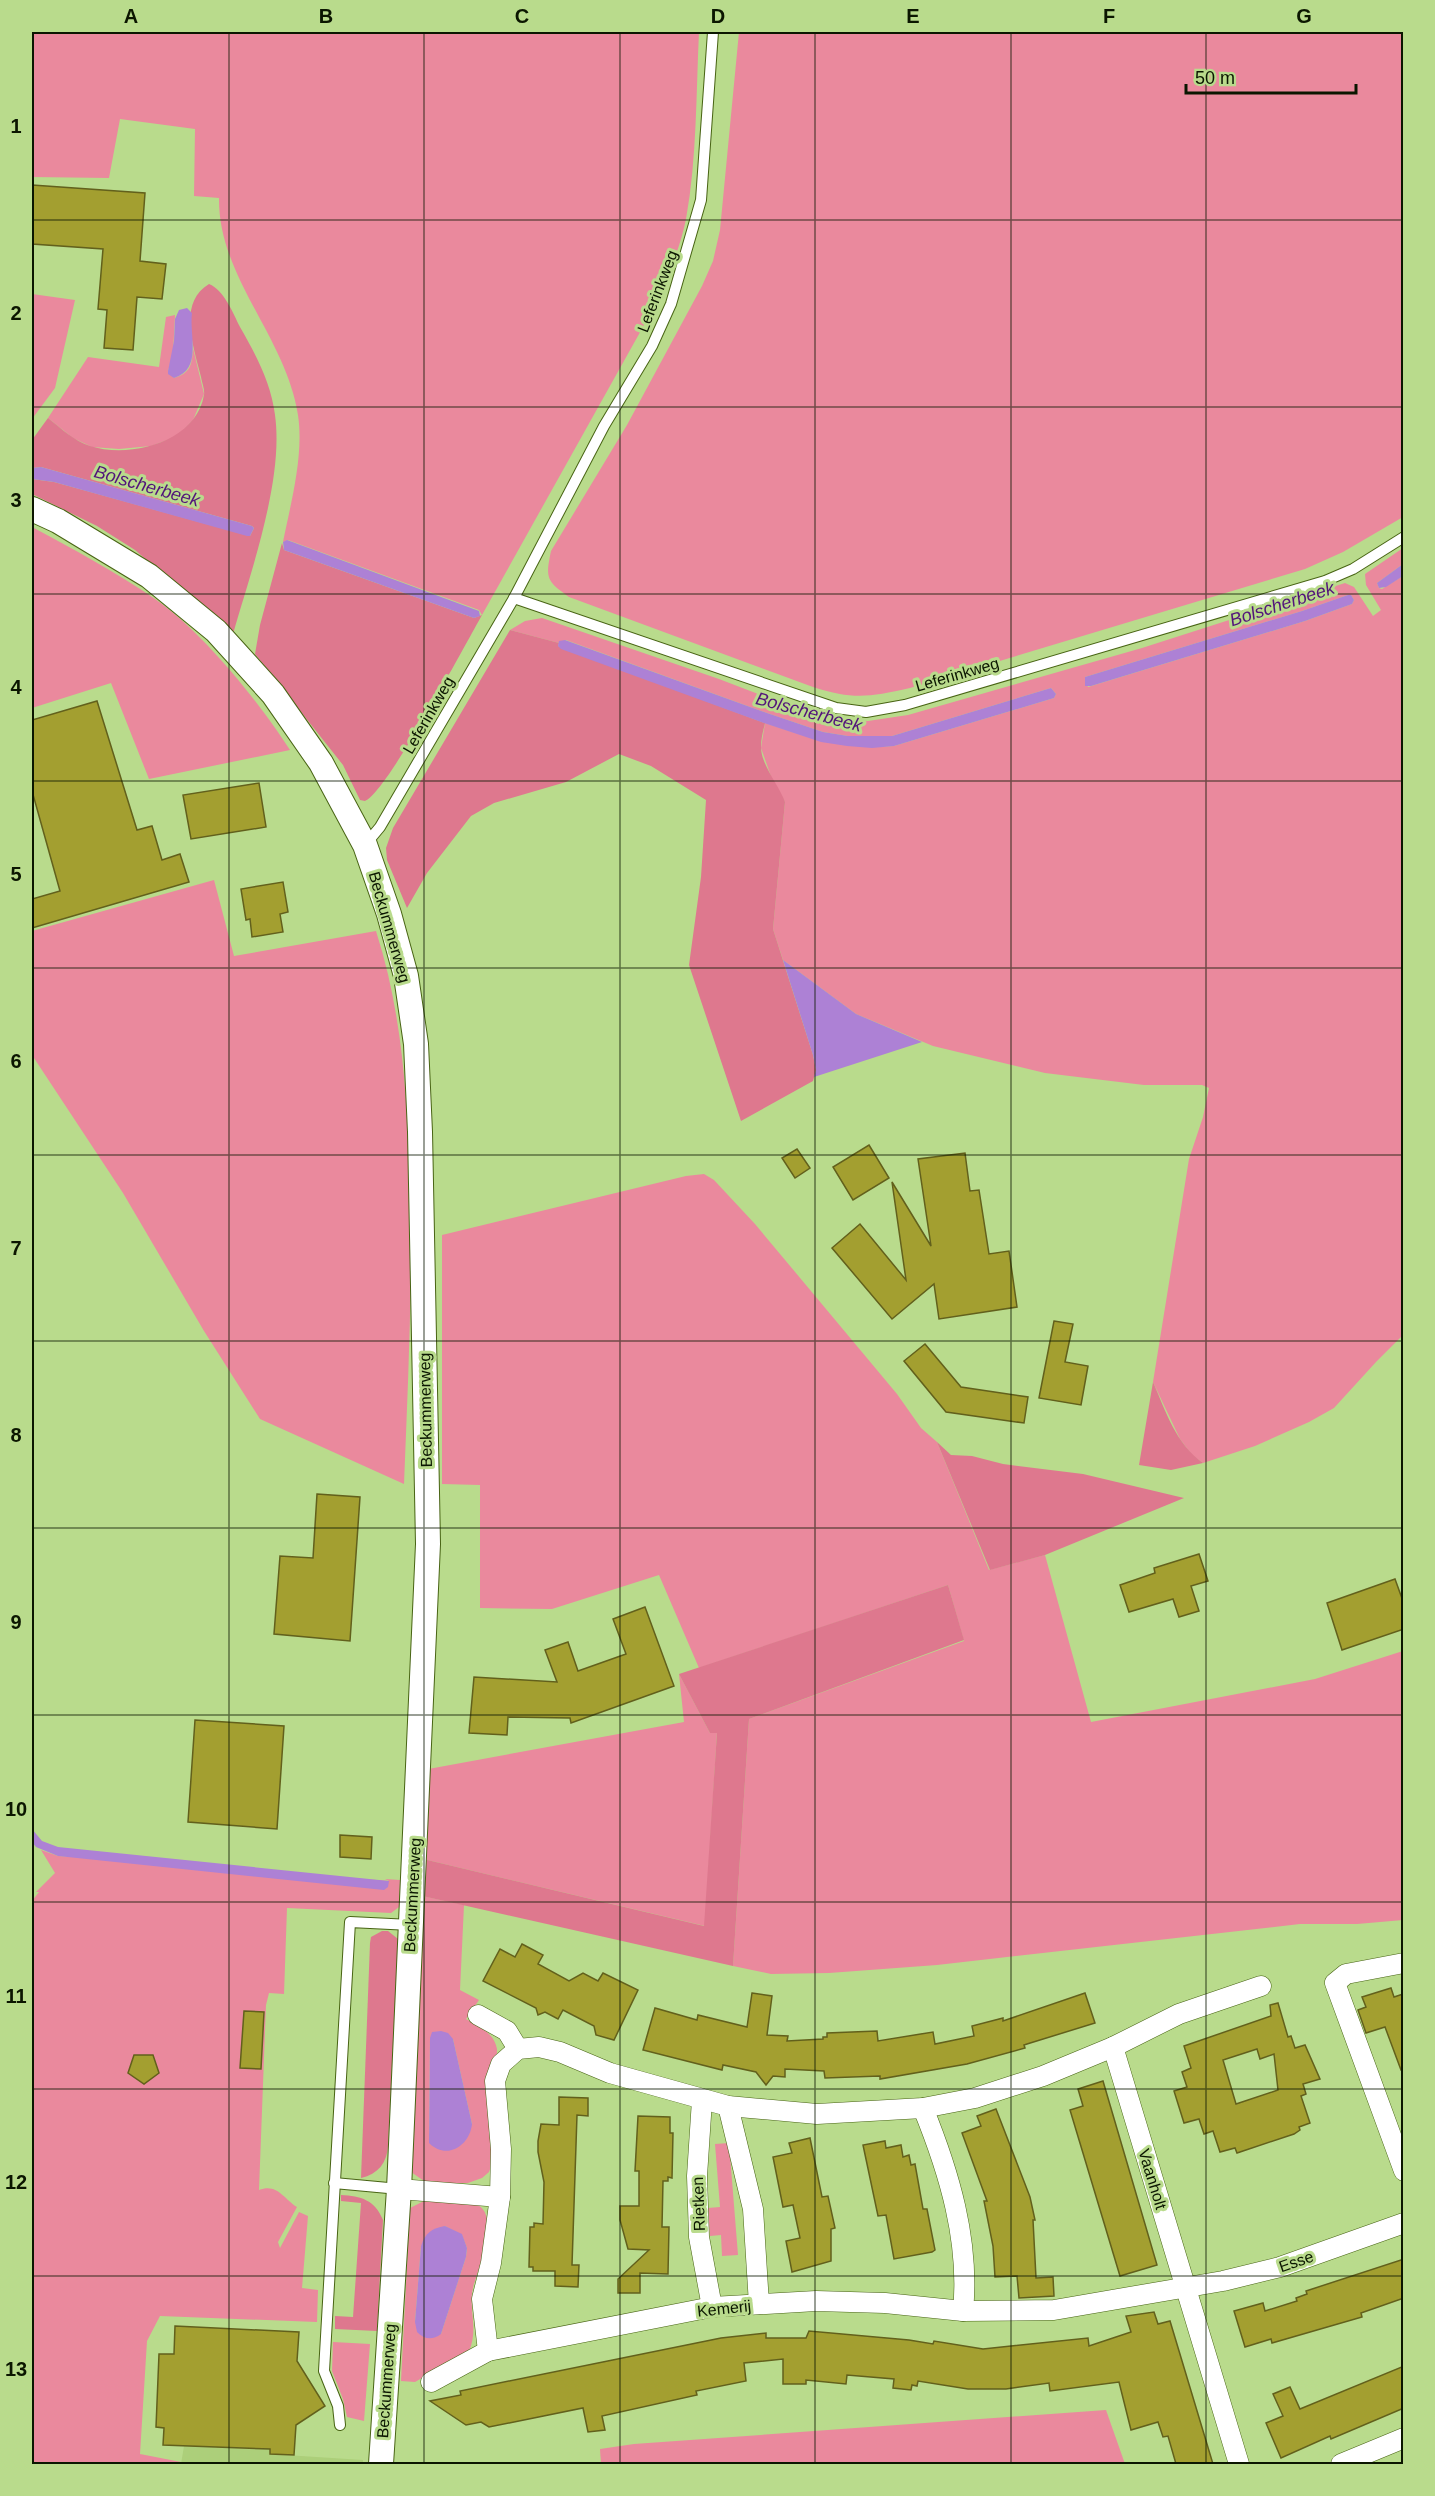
<svg xmlns="http://www.w3.org/2000/svg" width="1435" height="2496" viewBox="0 0 1435 2496" font-family="Helvetica,sans-serif">
<style>
.built{fill:#accf7a}
.green{fill:#ea899d;fill-rule:evenodd}
.forest{fill:#de788e}
.water{fill:#ad81d5}
.building{fill:#a39f30;stroke:#62601c;stroke-width:1.5;fill-rule:evenodd}
.lines{fill:none;stroke-linecap:round;stroke-linejoin:round}
.service-casing{stroke:#486414;stroke-width:12}
.minor-casing{stroke:#486414;stroke-width:21}
.tertiary-casing{stroke:#486414;stroke-width:26}
.service{stroke:#fff;stroke-width:10}
.minor{stroke:#fff;stroke-width:20}
.tertiary{stroke:#fff;stroke-width:24}
.grid{fill:none;stroke:#0b1600;stroke-width:1.5;stroke-opacity:0.55}
.labels{text-anchor:middle;stroke-width:6;stroke-linejoin:round;paint-order:stroke}
.street-label{font-size:16px;fill:#0b1600;stroke:#b9db8c}
.water-label{font-size:18px;font-style:italic;fill:#52147a;stroke:#b9db8c}
.neatline{fill:none;stroke:#0b1600;stroke-width:2}
.grid-label{font-size:20px;text-anchor:middle;font-weight:bold;fill:#0b1600}
</style>
<rect width="100%" height="100%" fill="#b9db8c"/>
<!-- built -->
<path class="built" d="M184,2446L270,2449V2454L363,2460V2464H181Z"/>
<!-- green -->
<g class="green">
<path d="M32,32H699C696,93 697,158 686,219C680,250 666,280 653,309L482,615L479,610L288,540L283,542C291,502 304,456 298,415C286,337 218,277 219,198L194,196L195,129L120,119L109,178L32,177Z"/>
<path d="M739,32H1403V517L1343,552L1305,569L910,688C869,697 854,700 813,687L569,597C547,581 545,579 551,551L627,425L702,286L713,261L720,230Z"/>
<path d="M32,294L75,300L55,388L32,419Z"/>
<path d="M175,315L173,354L168,371L174,378C191,373 192,364 193,348L204,394L193,420L178,436L151,446L119,449L92,447L73,438L48,418L88,357L159,367L166,317Z"/>
<path d="M32,527C73,549 116,572 155,599C203,632 259,702 290,750L149,779L111,683L32,708Z"/>
<path d="M1403,548V564L1377,583L1379,588L1382,589L1403,576V1335L1376,1362L1334,1408L1309,1422L1255,1446L1203,1463L1192,1455L1180,1439L1153,1382L1189,1159L1203,1117L1209,1088L1202,1085H1144L1045,1073L933,1046L856,1014L783,960L773,929L785,802L773,782L761,748L765,723C808,737 847,750 894,746L1054,698L1056,694L1051,688L892,736H848L823,732L767,713L566,640L559,643L510,630L525,621L542,618L719,679L795,708L843,720L868,721L908,715L1142,648L1345,583L1354,587L1373,616L1381,610L1366,585L1365,574ZM1348,595H1351L1354,600L1352,604L1305,621L1088,687L1085,677L1302,611Z"/>
<path d="M214,880L234,956L376,931C402,1012 407,1094 410,1179C413,1281 408,1382 404,1484L260,1419L204,1331L123,1193L32,1055V931Z"/>
<path d="M704,1174L714,1180L755,1224L897,1394L921,1428L937,1442L989,1570L1045,1555L1091,1722L1315,1679L1403,1651V1920L1357,1924H1300L937,1965L829,1973L771,1974L733,1966L749,1719L964,1641L948,1585L699,1668L659,1575L552,1609L480,1608V1485L442,1484V1235L686,1176Z"/>
<path d="M679,1674L710,1733L717,1732L705,1926L419,1858L423,1770L684,1722Z"/>
<path d="M41,1850L58,1856L75,1857L389,1881L385,1879L400,1880L399,1907L391,1913L287,1908L284,1994L269,1993L266,2005L259,2190C277,2183 283,2198 297,2207L278,2242L280,2248L299,2212L308,2216L302,2288L318,2290L317,2322L160,2316L147,2341L140,2454L181,2462V2464H32V1901L39,1892H36L55,1873Z"/>
<path d="M418,1895L464,1905L460,1990L479,2000L466,2019C480,2027 494,2033 497,2049L494,2158L489,2172L482,2178L468,2183H427L411,2172ZM430,2038L453,2039L472,2124L429,2143Z"/>
<path d="M729,2143L738,2255L722,2256L721,2235L710,2236L708,2208L720,2207L715,2144Z"/>
<path d="M424,2201C435,2201 465,2200 474,2203C503,2213 478,2268 473,2288C468,2309 479,2329 469,2351L415,2382L401,2381L410,2208ZM445,2226L462,2235L467,2248L466,2257L441,2334L415,2322L421,2246Z"/>
<path d="M333,2342L370,2344L364,2421L347,2417L343,2399L332,2371Z"/>
<path d="M1106,2410L1125,2464H601L600,2449L634,2444Z"/>
</g>
<!-- forest -->
<g class="forest">
<path d="M209,284C224,290 233,313 240,327C256,355 271,383 275,415C284,479 251,571 233,634L135,550L97,526L32,494V479L54,482L250,536L254,528L252,526L41,467L32,468V440L48,418C62,429 74,441 90,446C130,459 196,442 204,395C205,390 202,383 201,377C194,348 177,303 209,284Z"/>
<path d="M282,543L284,550L474,618L482,615C465,645 387,792 365,801L360,800L343,765L255,654L260,625Z"/>
<path d="M510,630L559,643L558,646L765,723C763,731 761,739 761,747C761,765 779,785 785,802L773,929L813,1055L816,1070L813,1081L741,1121L689,965L701,877L706,800L651,766L619,754L566,782L494,803L471,816L427,873L407,908L387,860L386,848L393,828Z"/>
<path d="M1153,1382C1166,1412 1176,1444 1203,1463L1171,1470L1139,1465Z"/>
<path d="M937,1442L951,1455L972,1456L1003,1464L1083,1474L1184,1498L1045,1555L990,1570Z"/>
<path d="M948,1585L964,1640L749,1719L733,1966L418,1895L419,1858L704,1926L717,1733H710L679,1674Z"/>
<path d="M382,1931H388L398,1939L388,2146C387,2163 378,2174 361,2178L370,1943L371,1937Z"/>
<path d="M341,2195C361,2196 375,2200 383,2220L377,2331L335,2329V2316L353,2317L361,2203L341,2201Z"/>
</g>
<!-- water -->
<g class="water">
<path d="M187,308L192,313C189,336 203,369 174,378L168,374V371L174,341L175,319L179,310Z"/>
<path d="M41,467L252,526L254,528L250,536H247L54,482L32,479V468Z"/>
<path d="M287,540L479,611L480,616L474,618L284,550L283,542Z"/>
<path d="M1403,564V576L1386,587L1379,588L1377,583Z"/>
<path d="M1348,595H1351L1354,600L1352,604L1305,621L1091,686H1085V677L1302,611Z"/>
<path d="M565,640L767,713L823,732L848,736H892L1051,688L1056,694L1054,698L894,746L872,748L847,746L821,742L764,723L561,649L558,646L559,641Z"/>
<path d="M783,960L856,1014L922,1042L814,1077L816,1070L813,1055Z"/>
<path d="M32,1829L42,1841L58,1847L389,1881L388,1887L384,1890L58,1856L36,1847L32,1842Z"/>
<path d="M441,2031L448,2033L453,2039L472,2124C470,2145 447,2161 429,2143L430,2038L432,2032Z"/>
<path d="M445,2226L462,2234L467,2248L466,2257L441,2334C432,2341 424,2339 417,2332L415,2322L421,2246C425,2233 432,2228 445,2226Z"/>
</g>
<!-- building -->
<g class="building">
<path d="M32,185L145,193L140,261L166,264L162,299L137,297L133,350L104,348L107,310L98,309L103,249L32,244Z"/>
<path d="M97,701L137,830L152,826L162,860L180,854L189,882L32,928V899L60,891L32,791V720Z"/>
<path d="M259,783L266,827L191,839L183,795Z"/>
<path d="M283,882L288,912L280,914L283,932L252,937L250,919L246,920L241,889Z"/>
<path d="M869,1145L889,1178L853,1200L833,1167Z"/>
<path d="M797,1149L810,1168L795,1178L782,1158Z"/>
<path d="M965,1153L970,1191L979,1190L989,1254L1009,1251L1017,1307L939,1319L934,1284L892,1319L832,1248L860,1224L906,1280L892,1182L931,1246L918,1159Z"/>
<path d="M1054,1321L1073,1324L1065,1362L1088,1366L1081,1405L1039,1398Z"/>
<path d="M925,1344L961,1387L1028,1397L1024,1423L946,1412L904,1361Z"/>
<path d="M317,1494L360,1497L350,1641L274,1634L280,1556L313,1558Z"/>
<path d="M1199,1554L1208,1581L1191,1586L1199,1611L1179,1617L1173,1599L1129,1612L1120,1585L1155,1573L1154,1568Z"/>
<path d="M1395,1579L1404,1604V1629L1342,1650L1327,1603Z"/>
<path d="M645,1607L674,1686L571,1723L570,1718L508,1717L507,1735L469,1733L474,1677L557,1682L545,1650L568,1642L578,1671L626,1654L613,1619Z"/>
<path d="M195,1720L284,1726L277,1829L188,1822Z"/>
<path d="M340,1835L372,1837L371,1859L340,1857Z"/>
<path d="M522,1944L543,1955L538,1964L569,1981L583,1973L598,1981L603,1973L638,1990L614,2040L596,2035L594,2026L563,2010L558,2019L545,2012L538,2015L536,2008L483,1981L500,1949L515,1957Z"/>
<path d="M1391,1988L1394,1997L1403,1994V2069L1401,2070L1385,2027L1366,2033L1358,2010L1366,2007L1362,1997Z"/>
<path d="M752,1993L772,1996L767,2035L788,2036L787,2041L823,2039V2037H827V2033L877,2031L878,2041L933,2032L935,2044L974,2036L972,2026L1003,2018V2021L1085,1993L1095,2023L1027,2044L1024,2045L1025,2048L967,2064L880,2079V2076L825,2078L824,2071L785,2069V2077L773,2076L766,2085L756,2072L723,2065L722,2070L643,2050L655,2008L697,2020L698,2015L747,2027Z"/>
<path d="M1278,2003L1288,2037L1291,2036L1295,2048L1305,2045L1320,2079L1303,2084L1306,2094L1301,2096L1310,2123L1299,2127L1300,2130L1294,2134L1237,2153L1235,2148L1220,2152L1213,2131L1204,2134L1199,2119L1184,2123L1174,2091L1187,2087L1182,2072L1191,2068L1184,2046L1271,2016L1270,2005ZM1257,2049L1260,2059L1274,2054L1278,2090L1236,2104L1223,2060Z"/>
<path d="M244,2011L264,2012L261,2069L240,2068Z"/>
<path d="M134,2055H153L159,2073L144,2084L128,2073Z"/>
<path d="M1103,2081L1157,2265L1120,2276L1070,2110L1083,2106L1078,2089Z"/>
<path d="M559,2097L588,2098V2116L577,2115L572,2265H579L578,2287L555,2286V2271H533V2267H529L530,2227H534V2223L543,2224L544,2182L538,2152V2141L541,2124L559,2125Z"/>
<path d="M996,2109L1030,2197L1035,2220H1033L1036,2278L1053,2277L1054,2296L1019,2298L1017,2276L995,2277L993,2246L984,2201H987L962,2133L981,2126L977,2116Z"/>
<path d="M638,2116L670,2117V2133H673L672,2178L668,2177V2181H663L662,2227H669L668,2274L640,2273V2293H618V2279L649,2250L628,2249L620,2220V2206H639V2171H635Z"/>
<path d="M810,2138L822,2197L828,2196L835,2228L831,2229V2261L792,2272L786,2241L800,2238L793,2205L783,2207L773,2157L792,2153L789,2143Z"/>
<path d="M885,2141L886,2148L901,2145L903,2157L909,2155L911,2165L915,2164L923,2209H927L935,2250L932,2252L894,2259L886,2215L878,2216L863,2145Z"/>
<path d="M1404,2259V2298L1361,2313L1362,2317L1272,2343L1271,2339L1245,2347L1234,2311L1263,2303L1265,2311L1297,2301L1296,2298L1307,2294L1306,2291Z"/>
<path d="M1154,2312L1158,2324L1170,2321L1213,2464H1176L1168,2436L1163,2437L1158,2422L1131,2430L1119,2382L1050,2391L1049,2383L1006,2389H968L918,2381L917,2386L912,2385L911,2390L893,2388L894,2379L847,2375L846,2384L806,2380V2384H783V2359L744,2363L746,2381L696,2391L697,2395L602,2416L605,2430L588,2432L583,2408L489,2427L481,2422L466,2425L430,2401L461,2395L460,2391L721,2338L766,2333V2338H806L809,2331L909,2340L933,2344L934,2341L983,2349L1088,2338L1089,2346L1131,2332L1126,2316Z"/>
<path d="M175,2326L299,2332L297,2361L325,2406L296,2425L294,2455L270,2454V2449L163,2445L164,2428L156,2427L159,2354H174Z"/>
<path d="M1404,2366V2408L1331,2439L1330,2436L1281,2458L1266,2423L1283,2416L1273,2394L1290,2387L1300,2409Z"/>
</g>
<g class="lines">
<defs>
<g id="service">
<path d="M514,598L604,426L652,346L671,304L701,200L713,32"/>
<path d="M365,845L380,827L514,598L836,708L866,712L905,705L1325,581L1353,569L1404,537"/>
<path d="M334,2183L399,2189"/>
<path d="M340,2425L338,2406L324,2371L350,1922L411,1925"/>
</g>
<g id="minor">
<path d="M1404,1963L1346,1974L1335,1983L1404,2171"/>
<path d="M478,2015L507,2031L518,2049"/>
<path d="M702,2100L697,2176L699,2237L712,2307"/>
<path d="M728,2106L753,2209L759,2304"/>
<path d="M399,2189L500,2197"/>
<path d="M963,2311L1054,2310L1223,2281L1280,2267L1404,2223"/>
<path d="M488,2351L712,2307L816,2301L885,2303L963,2311C970,2241 949,2172 923,2108"/>
<path d="M431,2382L488,2351L482,2299L491,2263L500,2197L501,2149L495,2081L501,2064L518,2049L539,2047L560,2052L610,2073L728,2106L817,2114L923,2108L975,2098L1043,2076L1113,2047"/>
<path d="M1239,2464L1113,2047L1179,2014L1261,1986"/>
<path d="M1341,2464L1404,2438"/>
</g>
<path id="tertiary" d="M32,509L58,521L149,576L216,631L273,694L321,763L365,845L389,914L406,976L416,1044L420,1132L428,1544L399,2189L381,2464"/>
</defs>
<!-- service casing -->
<use href="#service" class="service-casing"/>
<!-- minor casing -->
<use href="#minor" class="minor-casing"/>
<!-- tertiary casing -->
<use href="#tertiary" class="tertiary-casing"/>
<!-- service -->
<use href="#service" class="service"/>
<!-- minor -->
<use href="#minor" class="minor"/>
<!-- tertiary -->
<use href="#tertiary" class="tertiary"/>
</g>
<!-- grid -->
<path class="grid" d="M229,32V2464M424,32V2464M620,32V2464M815,32V2464M1011,32V2464M1206,32V2464M32,220H1404M32,407H1404M32,594H1404M32,781H1404M32,968H1404M32,1155H1404M32,1341H1404M32,1528H1404M32,1715H1404M32,1902H1404M32,2089H1404M32,2276H1404"/>
<g class="labels">
<!-- street labels -->
<g class="street-label">
<text transform="translate(657 291) rotate(-69)" y="6">Leferinkweg</text>
<text transform="translate(957 674) rotate(-16)" y="6">Leferinkweg</text>
<text transform="translate(428 715) rotate(-60)" y="6">Leferinkweg</text>
<text transform="translate(390 927) rotate(74)" y="6">Beckummerweg</text>
<text transform="translate(425 1410) rotate(-91)" y="6">Beckummerweg</text>
<text transform="translate(412 1895) rotate(-87)" y="6">Beckummerweg</text>
<text transform="translate(1153 2179) rotate(73)" y="6">Vaanholt</text>
<text transform="translate(698 2204) rotate(-92)" y="6">Rietken</text>
<text transform="translate(1296 2261) rotate(-19)" y="6">Esse</text>
<text transform="translate(724 2308) rotate(-6)" y="6">Kemerij</text>
<text transform="translate(386 2381) rotate(-86)" y="6">Beckummerweg</text>
</g>
<!-- water labels -->
<g class="water-label">
<text transform="translate(147 486) rotate(16)" y="6">Bolscherbeek</text>
<text transform="translate(1282 604) rotate(-18)" y="6">Bolscherbeek</text>
<text transform="translate(809 712) rotate(15)" y="6">Bolscherbeek</text>
</g>
</g>
<!-- border -->
<rect width="1435" height="2496" fill="none" stroke="#b9db8c" stroke-width="66"/>
<!-- scale -->
<path d="M1186 84v9h170v-9" fill="none" stroke="#0b1600" stroke-width="3"/>
<text x="1195" y="84" font-size="18" fill="#0b1600" stroke="#b9db8c" stroke-width="4.5" paint-order="stroke">50 m</text>
<rect x="33" y="33" width="1369" height="2430" class="neatline"/>
<g class="grid-label">
<text x="131" y="23">A</text>
<text x="326" y="23">B</text>
<text x="522" y="23">C</text>
<text x="718" y="23">D</text>
<text x="913" y="23">E</text>
<text x="1109" y="23">F</text>
<text x="1304" y="23">G</text>
<text x="16" y="133">1</text>
<text x="16" y="320">2</text>
<text x="16" y="507">3</text>
<text x="16" y="694">4</text>
<text x="16" y="881">5</text>
<text x="16" y="1068">6</text>
<text x="16" y="1255">7</text>
<text x="16" y="1442">8</text>
<text x="16" y="1629">9</text>
<text x="16" y="1816">10</text>
<text x="16" y="2003">11</text>
<text x="16" y="2189">12</text>
<text x="16" y="2376">13</text>
</g>
</svg>
